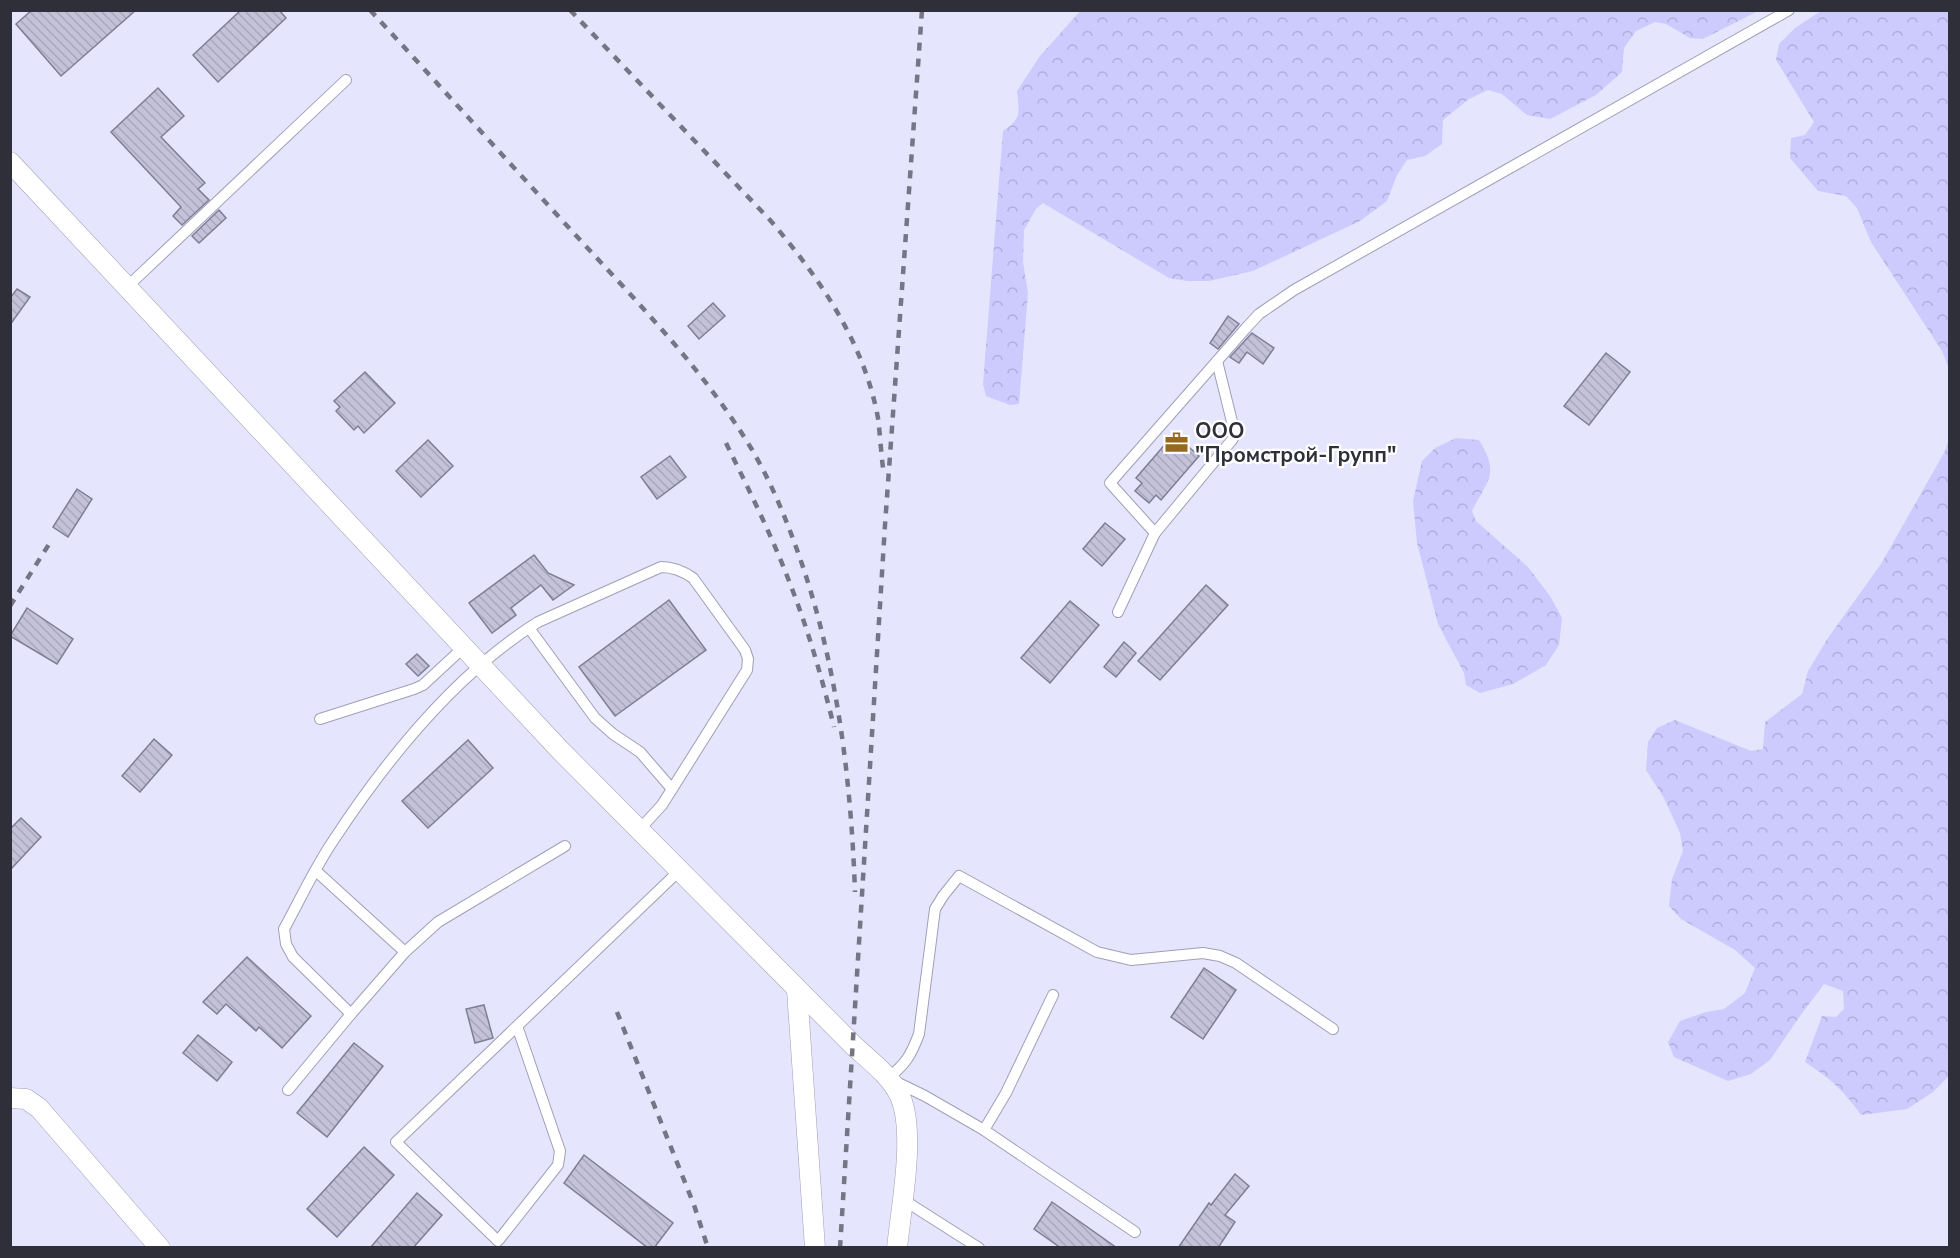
<svg xmlns="http://www.w3.org/2000/svg" width="1960" height="1258" viewBox="0 0 1960 1258" font-family="'Nunito Sans',sans-serif">
<style>
.forest{fill:url(#forest-crowns)}
.building{fill:url(#building-back-hatch);stroke:#7f7e95;stroke-width:1.5}
.lines{fill:none;stroke-linecap:round;stroke-linejoin:round}
.lane-casing{stroke:#9f9fb6;stroke-width:12}
.street-casing{stroke:#9f9fb6;stroke-width:21}
.lane{stroke:#fff;stroke-width:10}
.street{stroke:#fff;stroke-width:20}
.rail{stroke:#757585;stroke-width:4.5;stroke-dasharray:8 8;stroke-linecap:butt}
.labels{text-anchor:middle;stroke-width:4.5;stroke-linejoin:round;paint-order:stroke}
.poi-label{font-size:21px;font-weight:bold;fill:#2f2f39;stroke:#fff;text-anchor:start}
</style>
<defs>
<pattern id="forest-crowns" width="20" height="18" patternUnits="userSpaceOnUse" patternTransform="scale(1.5)"><rect width="20" height="18" fill="#cdcafe"/><path d="M2 6a3 3 0 1 1 6 0M12 15a3 3 0 1 1 6 0" fill="none" stroke="#b0aeda"/></pattern>
<pattern id="building-back-hatch" width="6" height="6" patternUnits="userSpaceOnUse" patternTransform="scale(1.5)"><rect width="6" height="6" fill="#c3c2da"/><path d="M-1 5l2 2M0 0l6 6M5-1l2 2" fill="none" stroke="#a8a7bc"/></pattern>
</defs>
<rect width="100%" height="100%" fill="#e6e5fe"/>
<!-- forest -->
<g class="forest">
<path d="M1081,10H1758V11L1703,39L1690,38L1666,24L1655,22L1636,31L1624,48L1622,72L1596,95L1550,119L1527,115L1502,94L1488,90L1469,99L1443,120L1442,144L1425,156L1407,160L1397,175L1387,201L1360,221L1253,271L1209,281H1187L1169,278L1043,203L1036,209L1024,230L1023,262L1028,293L1019,404L1010,405L986,396L983,384L1003,131C1022,119 1019,112 1017,91L1040,56Z"/>
<path d="M1821,11H1949V369L1942,351L1871,242L1857,208L1846,196L1818,191L1790,158L1791,138L1805,135L1814,122L1776,60L1779,44L1795,28Z"/>
<path d="M1456,438L1479,440C1500,474 1488,479 1472,511L1476,521L1528,567L1550,596L1562,618L1559,645L1546,665L1513,684L1480,693L1466,685L1464,673L1438,624L1417,543L1413,501L1422,461L1435,448Z"/>
<path d="M1949,439V1076L1933,1092L1907,1109L1861,1115C1845,1092 1829,1077 1805,1062L1822,1016L1836,1017L1844,1009L1843,991L1824,984L1800,1016L1770,1060L1751,1074L1728,1081L1674,1057L1668,1042L1680,1021L1706,1012L1724,1009L1745,993L1755,968L1735,950L1681,919L1669,906L1672,879L1683,851L1680,833L1664,798L1646,770L1648,742L1657,728L1675,720L1751,751L1763,749L1765,722L1802,694L1808,671L1828,638L1881,564L1945,451Z"/>
</g>
<!-- building -->
<g class="building">
<path d="M32,10H136L61,76L16,24Z"/>
<path d="M241,10H279L286,18L218,82L193,55Z"/>
<path d="M158,88L184,116L161,137L205,183L198,189L209,200L182,225L173,216L181,207L111,132Z"/>
<path d="M219,210L226,218L199,243L192,236Z"/>
<path d="M17,289L30,297L10,325V298Z"/>
<path d="M713,303L725,316L699,339L688,326Z"/>
<path d="M1228,316L1239,324L1218,349L1210,343Z"/>
<path d="M1252,333L1274,348L1263,364L1247,352L1239,363L1230,357Z"/>
<path d="M1606,353L1630,372L1589,425L1564,406Z"/>
<path d="M365,372L395,403L364,433L358,426L354,430L336,411L340,407L334,401Z"/>
<path d="M1174,434L1199,456L1161,500L1156,495L1149,503L1135,491L1142,483L1136,478Z"/>
<path d="M428,440L453,466L421,497L396,471Z"/>
<path d="M670,456L686,477L657,499L641,477Z"/>
<path d="M77,489L92,499L68,537L53,527Z"/>
<path d="M1105,523L1125,539L1102,566L1083,549Z"/>
<path d="M534,555L548,573L574,585L553,600L541,585L511,608L516,615L492,633L469,603Z"/>
<path d="M1206,585L1228,605L1160,680L1138,661Z"/>
<path d="M669,600L706,650L615,716L579,667Z"/>
<path d="M1070,601L1099,625L1050,683L1021,658Z"/>
<path d="M27,608L73,639L57,664L10,636Z"/>
<path d="M1124,642L1136,653L1116,677L1104,667Z"/>
<path d="M417,654L429,666L418,676L406,664Z"/>
<path d="M154,739L172,755L140,792L122,776Z"/>
<path d="M468,740L493,768L428,828L402,801Z"/>
<path d="M21,818L41,837L10,870V829Z"/>
<path d="M247,957L311,1016L282,1048L259,1027L256,1031L226,1004L217,1014L203,1002Z"/>
<path d="M1204,968L1236,990L1203,1039L1171,1017Z"/>
<path d="M484,1005L493,1038L475,1043L466,1009Z"/>
<path d="M198,1035L232,1062L217,1081L183,1053Z"/>
<path d="M354,1043L383,1066L327,1137L297,1113Z"/>
<path d="M364,1147L394,1175L337,1237L307,1209Z"/>
<path d="M584,1155L673,1223L654,1248H648L564,1183Z"/>
<path d="M1235,1174L1249,1186L1225,1215L1235,1222L1218,1248H1178L1209,1203L1211,1205Z"/>
<path d="M417,1193L442,1215L413,1248H370Z"/>
<path d="M1052,1202L1117,1248H1061L1034,1229Z"/>
</g>
<g class="lines">
<defs>
<g id="lane">
<path d="M127,287L346,80"/>
<path d="M1155,533L1232,440L1235,434L1217,361"/>
<path d="M1118,612L1155,533L1110,483L1246,328L1259,314L1294,290L1789,10"/>
<path d="M529,628L595,718L613,734L640,752L672,789"/>
<path d="M320,719L414,689L423,685L464,647"/>
<path d="M316,871L405,952"/>
<path d="M351,1014L405,952L438,922L565,846"/>
<path d="M517,1026L560,1151L558,1165L498,1241L396,1142L679,871"/>
<path d="M288,1090L351,1014L293,957L286,944L284,929C300,900 314,869 333,841C386,760 455,674 538,622L661,567C674,567 683,571 693,578L745,650L748,659L747,670L662,805L639,830"/>
<path d="M984,1130L1006,1093L1053,995"/>
<path d="M902,1199L979,1248"/>
<path d="M1135,1232L984,1130L925,1096L888,1078C906,1064 911,1055 919,1034L935,909L943,896L959,876L1097,952L1131,960L1203,953L1220,956L1236,963L1333,1029"/>
</g>
<g id="street">
<path d="M10,162L559,749L853,1045C869,1060 890,1075 900,1096C916,1132 901,1208 897,1248"/>
<path d="M797,990L815,1248"/>
<path d="M10,1098L26,1099L39,1108L160,1248"/>
</g>
</defs>
<!-- lane casing -->
<use href="#lane" class="lane-casing"/>
<!-- street casing -->
<use href="#street" class="street-casing"/>
<!-- lane -->
<use href="#lane" class="lane"/>
<!-- street -->
<use href="#street" class="street"/>
<!-- rail -->
<g class="rail">
<path d="M370,10C441,87 511,165 582,242C641,306 705,372 751,448C773,485 789,526 803,567C838,672 851,781 855,892"/>
<path d="M570,10L770,220C819,277 864,342 878,418C880,434 881,452 883,468"/>
<path d="M726,443C748,488 771,534 789,581C808,629 822,678 834,727"/>
<path d="M10,606L51,541"/>
<path d="M617,1012L694,1205L708,1248"/>
<path d="M840,1248L885,525L922,10"/>
</g>
</g>
<!-- icons -->
<defs>
<symbol id="office-bare" viewBox="-9 -9 18 18"><path d="M-6-3h4V-5.5h4V-3h4V5H-6ZM-1-4.5V-3h2v-1.5ZM-6 0V1H6V0Z" fill="#966a18" stroke="#fff" stroke-width="2.5" paint-order="stroke"/></symbol>
</defs>
<g fill-rule="evenodd">
<use href="#office-bare" x="1160" y="426" width="33" height="33"/>
</g>
<g class="labels">
<!-- poi labels -->
<g class="poi-label">
<text x="1195" y="438">ООО<tspan x="1195" dy="24">"Промстрой-Групп"</tspan></text>
</g>
</g>
<!-- border -->
<rect width="1960" height="1258" fill="none" stroke="#2f2f39" stroke-width="24"/>
</svg>
